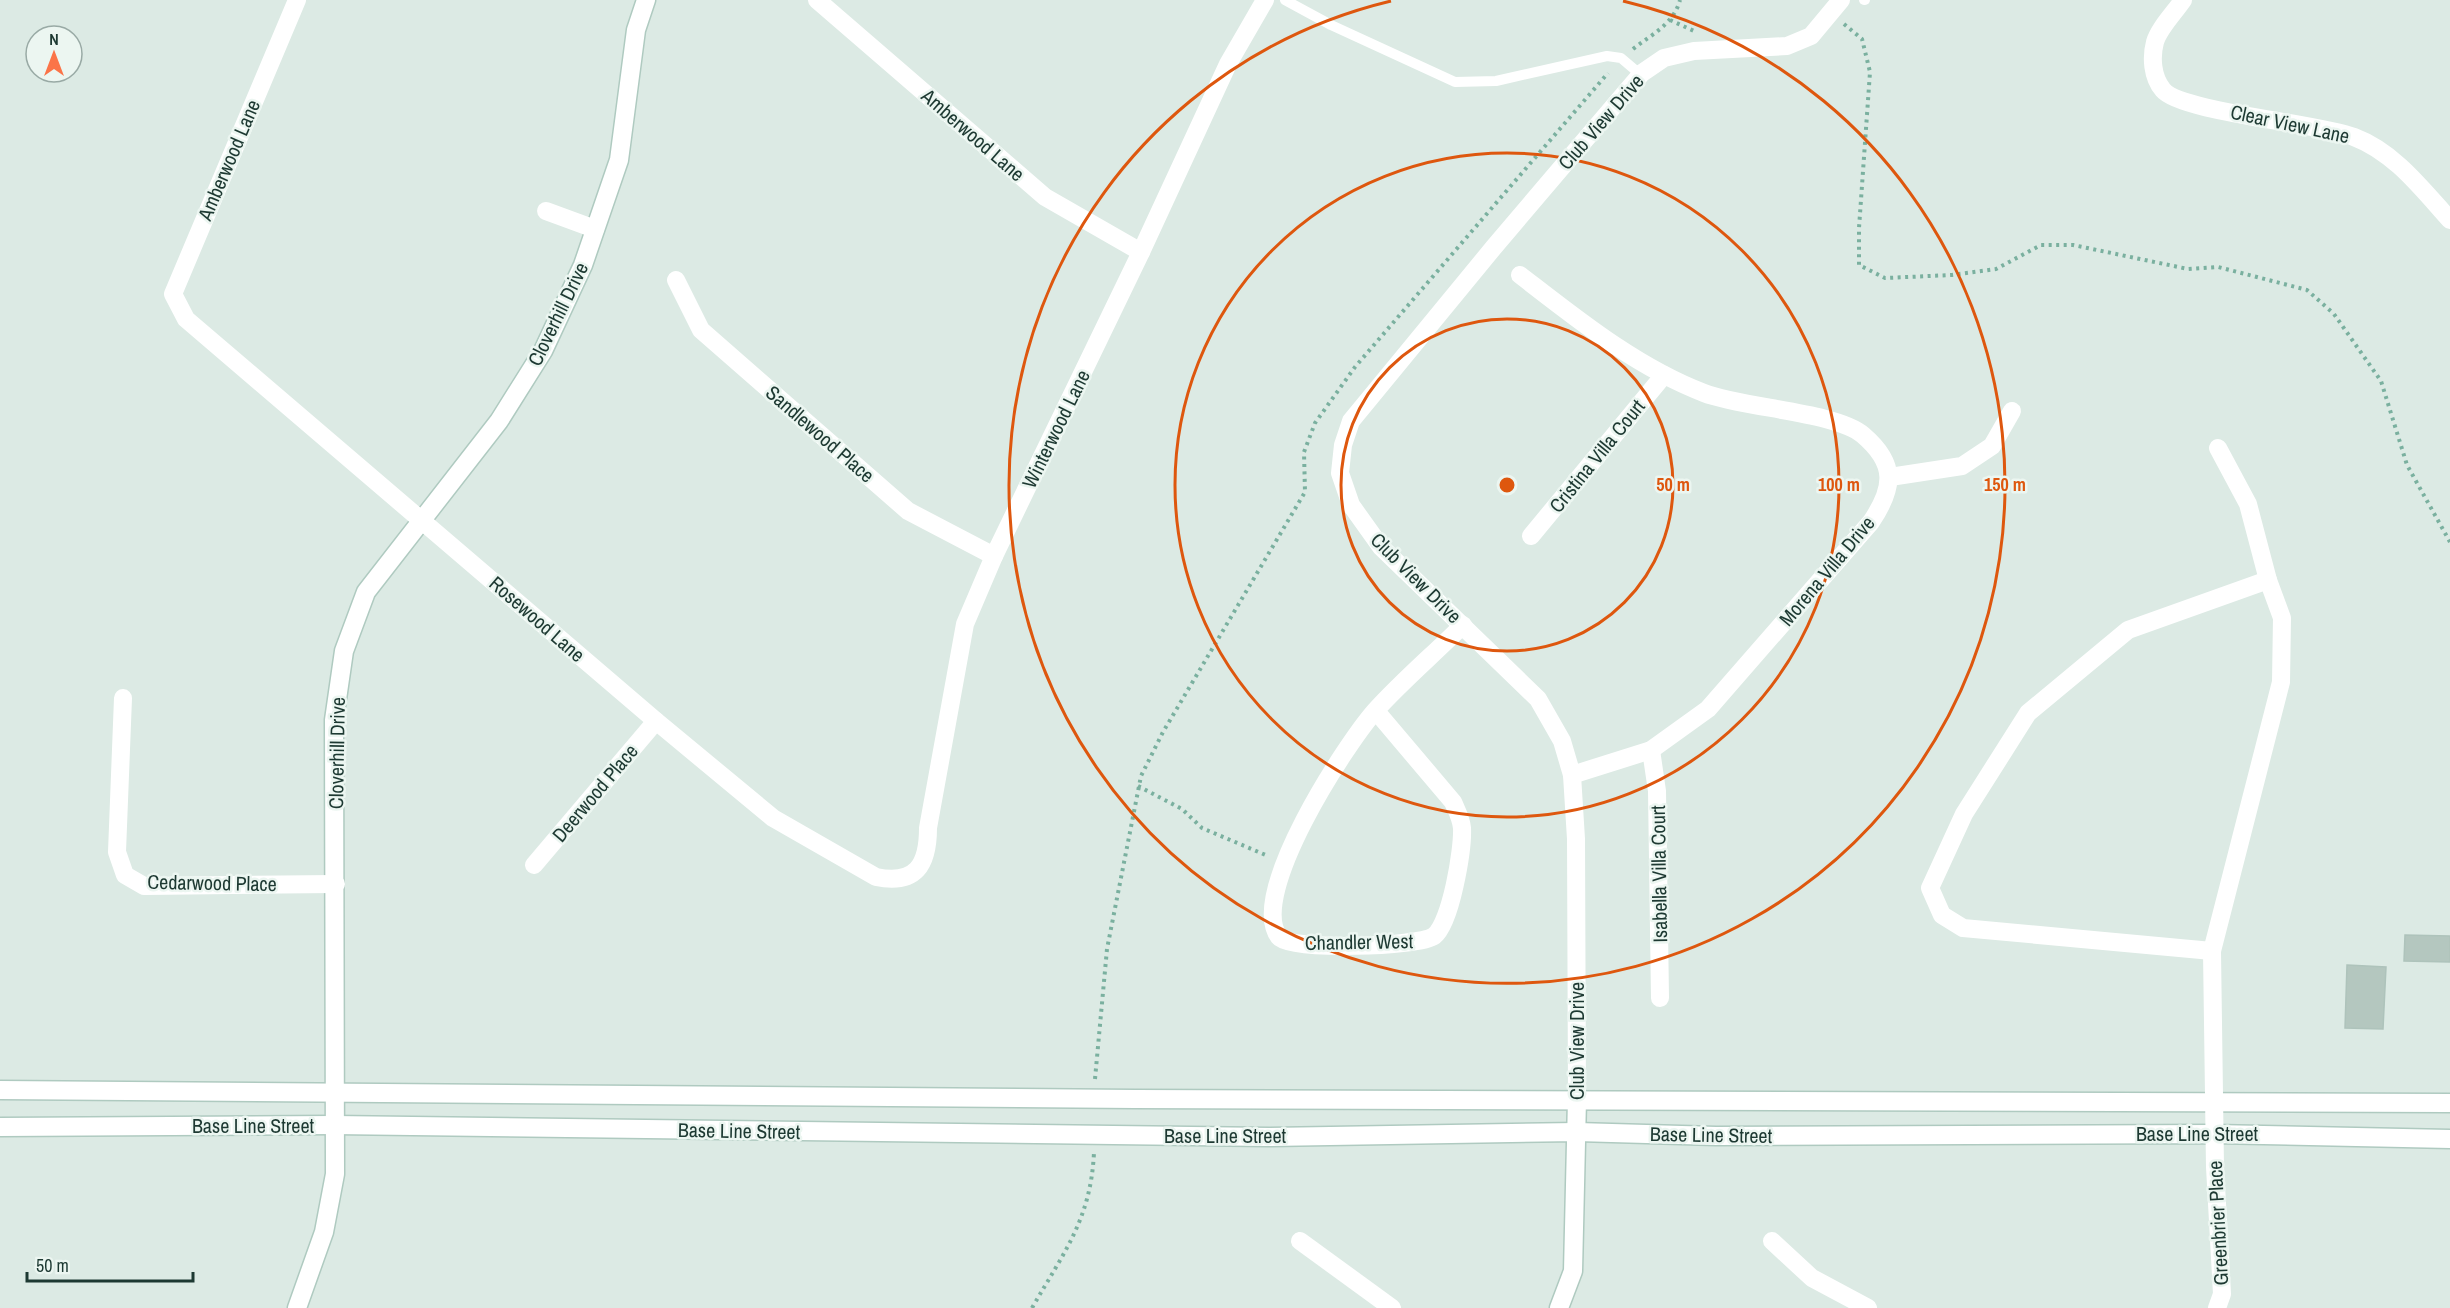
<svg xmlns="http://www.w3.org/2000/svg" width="2450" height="1308" viewBox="0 0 2450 1308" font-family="'Archivo Narrow',sans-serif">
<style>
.building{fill:#b4c7bf;stroke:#aec3bb;stroke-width:1.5}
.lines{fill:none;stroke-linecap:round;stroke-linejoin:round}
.secondary-casing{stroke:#afcac0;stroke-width:21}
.path{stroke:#7ab09f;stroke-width:4;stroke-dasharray:3 4.5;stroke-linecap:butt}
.lane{stroke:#fff;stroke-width:10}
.street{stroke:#fff;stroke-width:18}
.secondary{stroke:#fff;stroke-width:18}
.ring{fill:none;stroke:#de570e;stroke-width:3}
.labels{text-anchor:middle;stroke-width:5;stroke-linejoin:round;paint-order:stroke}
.street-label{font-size:20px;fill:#1d3932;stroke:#ecf6f1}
.centre{fill:#de570e;stroke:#ecf6f1;stroke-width:3}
.ring-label{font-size:18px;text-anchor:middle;font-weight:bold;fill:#de570e;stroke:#ecf6f1;stroke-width:5;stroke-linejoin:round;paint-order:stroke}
</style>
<rect width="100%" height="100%" fill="#dceae4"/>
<!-- building -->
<g class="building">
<path d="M2405,935L2450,936V962L2404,961Z"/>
<path d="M2347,965L2386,967L2383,1029L2345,1028Z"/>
</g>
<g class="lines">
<defs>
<g id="secondary">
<path d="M0,1090L1135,1099L2450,1103"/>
<path d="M0,1127L334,1125L1269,1137L1577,1132L1716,1136L2214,1134L2450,1139"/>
<path d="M297,1308L324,1232L335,1174L334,720L344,651L366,592L499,421L543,351L583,265L619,160L636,30L646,0"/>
<path d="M1559,1308L1573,1271L1577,1099"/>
</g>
</defs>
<!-- secondary casing -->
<use href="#secondary" class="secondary-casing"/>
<!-- path -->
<g class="path">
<path d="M1670,20L1694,31"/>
<path d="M1844,24L1862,39L1870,72L1859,228V265L1885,278L1952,275L1996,269L2041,245H2073L2188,269L2218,267L2307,290L2334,314L2381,381L2407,465L2450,542"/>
<path d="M1633,49C1652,34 1673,25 1680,0"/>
<path d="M1138,786L1182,809L1202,828L1268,856"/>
<path d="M1095,1079L1107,949L1141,776L1163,732L1305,492L1304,452L1315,423L1355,367L1608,73"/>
<path d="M1032,1308C1064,1252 1091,1219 1094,1152"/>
</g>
<!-- lane -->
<g class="lane">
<path d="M1285,0L1331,25L1455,82L1496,81L1607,56L1621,58L1641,75"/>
<path d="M1864,0H1865"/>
</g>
<!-- street -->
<g class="street">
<path d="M297,0L173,294L186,319L656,721L773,818L876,877C916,885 928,865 928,828L965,624L994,556L1141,252L1228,64L1265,0"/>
<path d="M817,0L1045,197L1141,252"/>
<path d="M2183,0C2175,12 2159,28 2155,42C2151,57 2152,77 2163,90C2181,112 2318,123 2354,137C2394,152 2422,189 2450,220"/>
<path d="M546,211L595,229"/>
<path d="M1520,275C1577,319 1636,367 1704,393C1742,408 1837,412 1863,435C1897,464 1894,488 1871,522L1708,709L1651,750L1572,775"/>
<path d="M676,280L701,330L908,511L994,556"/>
<path d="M1890,477L1962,466L1992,446L2012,411"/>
<path d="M1531,536L1664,375"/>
<path d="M123,698L117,852L125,875L144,886L336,884"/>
<path d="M1376,711L1453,802C1457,811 1461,818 1462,828C1463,849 1451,923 1434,936C1419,947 1289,951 1279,937C1247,895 1346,744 1375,711C1402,681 1434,654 1463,625"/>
<path d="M1651,750L1657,791L1660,998"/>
<path d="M534,865L656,721"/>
<path d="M2212,951L1963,928L1942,915L1930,888L1964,814L2028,713L2128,630L2268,580"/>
<path d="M1577,1099L1576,839L1572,775L1562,741L1538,699L1381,547L1351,505L1340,473L1343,445L1351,421L1494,247L1642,73L1664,58L1694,51L1787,46L1811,36L1841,0"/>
<path d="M1300,1241L1392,1308"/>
<path d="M1772,1241L1812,1278L1868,1308"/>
<path d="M2217,1308L2222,1294L2215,1167L2212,951L2281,682L2282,618L2268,580L2248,504L2218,448"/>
</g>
<!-- secondary -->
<use href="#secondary" class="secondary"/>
</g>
<!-- distance rings -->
<g class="ring">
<circle cx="1507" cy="485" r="166"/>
<circle cx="1507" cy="485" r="332"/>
<path d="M1623 1A498 498 0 1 1 1391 1"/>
</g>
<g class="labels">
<!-- street labels -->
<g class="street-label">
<text transform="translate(1601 122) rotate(-49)" y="7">Club View Drive</text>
<text transform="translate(2290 124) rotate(12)" y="7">Clear View Lane</text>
<text transform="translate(973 135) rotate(41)" y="7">Amberwood Lane</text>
<text transform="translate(229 160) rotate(-67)" y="7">Amberwood Lane</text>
<text transform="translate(558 314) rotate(-64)" y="7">Cloverhill Drive</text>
<text transform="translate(1056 429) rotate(-64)" y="7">Winterwood Lane</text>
<text transform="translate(820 434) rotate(41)" y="7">Sandlewood Place</text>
<text transform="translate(1597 456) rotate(-51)" y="7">Cristina Villa Court</text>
<text transform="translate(1827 571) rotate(-50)" y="7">Morena Villa Drive</text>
<text transform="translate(1416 578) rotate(45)" y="7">Club View Drive</text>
<text transform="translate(537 619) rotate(41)" y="7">Rosewood Lane</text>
<text transform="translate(337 753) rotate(-89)" y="7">Cloverhill Drive</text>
<text transform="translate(595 793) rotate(-50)" y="7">Deerwood Place</text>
<text transform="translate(1659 874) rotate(-91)" y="7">Isabella Villa Court</text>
<text transform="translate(212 883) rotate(1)" y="7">Cedarwood Place</text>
<text transform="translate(1359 942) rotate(-1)" y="7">Chandler West</text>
<text transform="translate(1577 1041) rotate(-90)" y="7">Club View Drive</text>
<text x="253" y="1133">Base Line Street</text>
<text transform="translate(739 1131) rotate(1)" y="7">Base Line Street</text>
<text x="2197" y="1141">Base Line Street</text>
<text transform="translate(1711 1135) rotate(1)" y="7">Base Line Street</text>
<text x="1225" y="1143">Base Line Street</text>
<text transform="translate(2218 1223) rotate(-93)" y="7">Greenbrier Place</text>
</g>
</g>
<circle cx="1507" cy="485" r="9" class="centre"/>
<g class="ring-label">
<text x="1673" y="491">50 m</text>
<text x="1839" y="491">100 m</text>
<text x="2005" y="491">150 m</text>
</g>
<!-- north arrow -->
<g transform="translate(54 54)"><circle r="28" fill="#ecf6f1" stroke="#99aaa5" stroke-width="1.5"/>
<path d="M0-4.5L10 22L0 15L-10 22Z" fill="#fb7448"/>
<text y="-9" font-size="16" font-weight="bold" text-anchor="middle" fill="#1d3932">N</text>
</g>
<!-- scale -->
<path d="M27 1272v9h166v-9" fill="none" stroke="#1d3932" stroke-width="3"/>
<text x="36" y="1272" font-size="18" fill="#1d3932" stroke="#ecf6f1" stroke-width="4.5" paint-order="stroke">50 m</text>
</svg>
